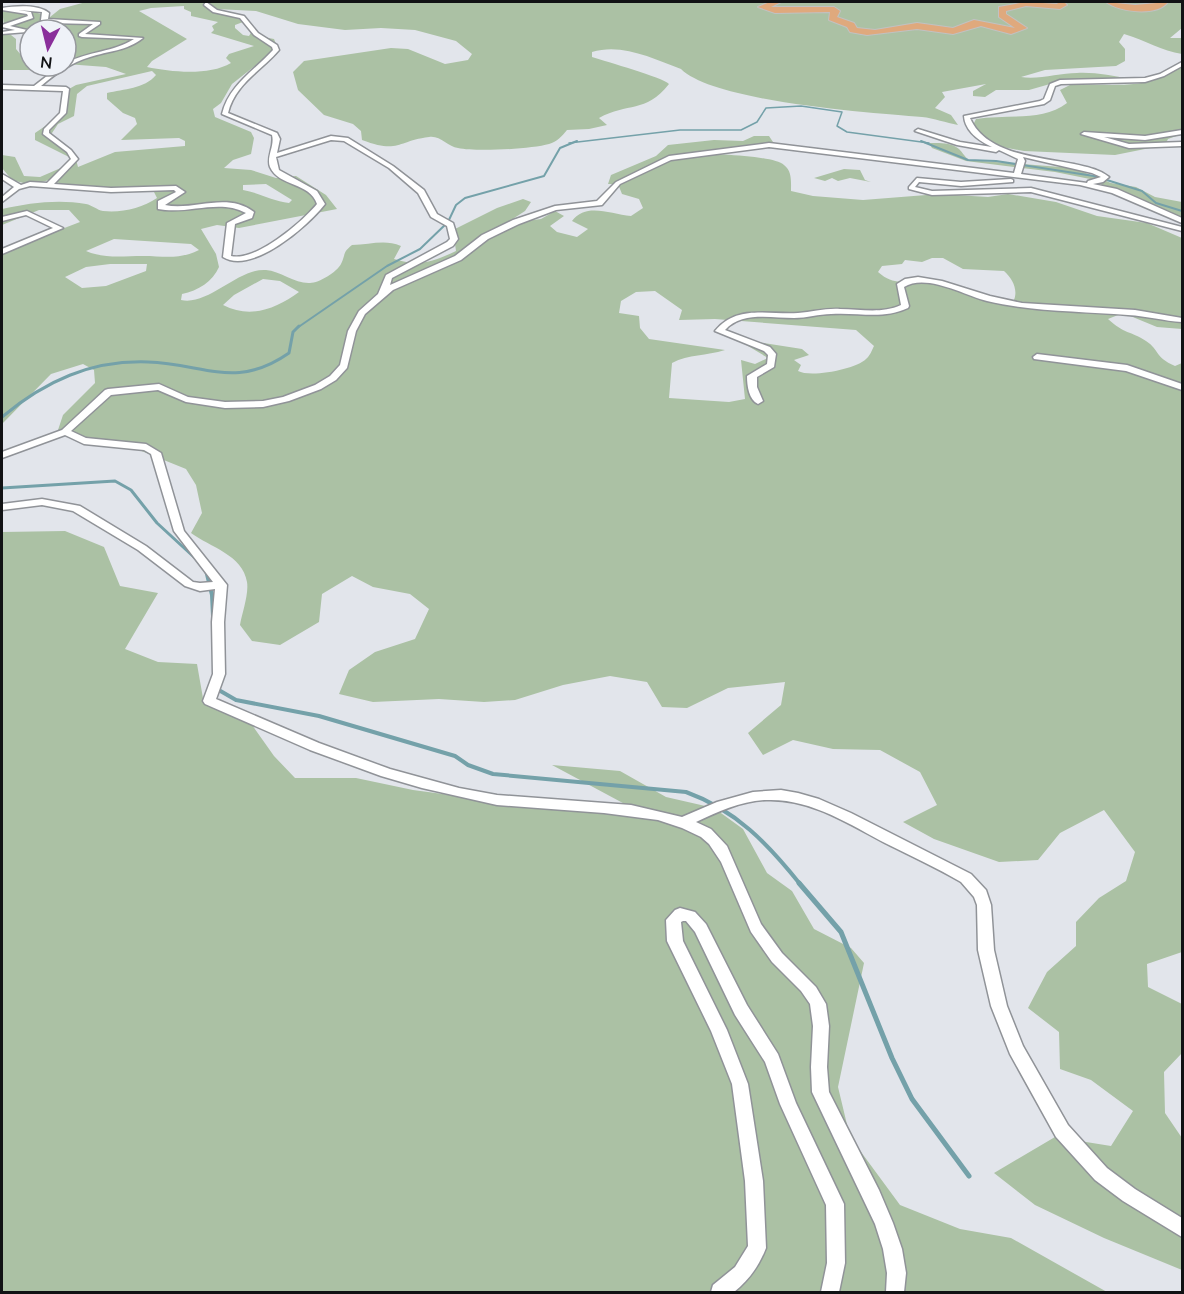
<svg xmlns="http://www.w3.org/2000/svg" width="1184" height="1294" viewBox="0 0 1184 1294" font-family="Mulish,sans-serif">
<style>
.green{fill:#abc1a4;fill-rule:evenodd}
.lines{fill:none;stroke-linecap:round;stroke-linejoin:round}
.stream-far4{stroke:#74a1a9;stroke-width:1.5}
.stream-far3{stroke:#74a1a9;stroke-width:2}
.stream-far2{stroke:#74a1a9;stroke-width:3}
.stream-far1{stroke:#74a1a9;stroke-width:4}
.stream{stroke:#74a1a9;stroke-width:5}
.minor-casing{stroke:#909398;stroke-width:3}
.primary-casing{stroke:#c1c1c2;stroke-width:2}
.minor{fill:#fff;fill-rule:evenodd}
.primary{fill:#dfa97d;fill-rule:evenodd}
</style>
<rect width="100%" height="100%" fill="#e2e5eb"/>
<!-- green -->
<g class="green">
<path d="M86,2H1182V28L1170,38H1182V54C1162,51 1145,40 1124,34L1119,42L1125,49V61L1116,66L1045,70L1021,77C1038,80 1060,73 1077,73C1095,72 1113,76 1130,79L1064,80L1029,90H996L985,97L973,96V91L986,84L942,92L945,97L935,108L951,115L958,125C946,123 934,118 922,117C873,113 714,102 681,69C653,59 623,43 592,52V57C607,62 662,77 669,84C645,114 628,102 599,118L607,125L589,129L567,130C562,136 557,142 549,144C531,149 476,152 458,148C448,147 440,135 429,137C397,141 399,154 362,140L361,131L353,124L324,115L298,90L293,72L304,61L391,48L408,49L445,64L468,60L472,54L456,41L415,30L381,28L345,30L298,24L256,11L216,9L235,15L243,22L235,25V28L243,35L249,36L252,31L258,36L274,39L276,44L275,50L232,84L221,103L213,109L215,117L251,132L254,138L251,154L233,160L224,168L251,170L276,178L296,176L326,195L337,209L239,228L217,225L201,229L216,254L219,267C213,281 198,291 182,294L181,300C209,306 238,268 266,270C280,271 296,284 310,283C319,283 337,272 341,264C346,254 342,253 352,245C370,245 384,239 401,246L394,259C420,267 432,262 456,251L453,230L497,208L523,199L531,202L525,211L505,224L541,219L555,211L564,216L550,226L557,232L577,237L588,229L572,221C586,202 610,214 631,216L643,208L639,199L622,194L618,184H608L611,175L656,156L668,145L714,140L743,141L754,136H769L773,142L692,153C709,154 773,155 784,165C792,171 791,181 791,191L813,196L863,200L939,194L988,197L1008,194L1056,202L1097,216L1147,223L1182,238V329L1157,327L1123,313L1108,319C1124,334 1131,331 1146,341C1160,350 1154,357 1175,366L1182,363V952L1147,964L1148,987L1182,1004V1053L1164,1072L1165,1113L1182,1138V1270L1104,1238L1035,1205L994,1173L1055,1137L1111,1146L1133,1111L1091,1080L1060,1069L1059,1032L1028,1008L1047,972L1076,946V922L1099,898L1126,881L1135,852L1104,810L1060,833L1038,860L999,862L934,839L903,822L937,805L920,772L880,750L833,749L793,740L763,755L748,733L781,705L785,682L728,688L687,708L662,707L647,682L610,676L563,685L515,700L484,702L439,699L373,702L339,694L349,670L375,652L415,639L429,609L410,594L373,587L352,576L322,594L319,622L280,645L252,641L240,625C242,613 249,594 247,582C243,555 210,547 191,533L202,513L196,485L186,469L139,450L58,430L63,415L95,383L94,370L83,364L51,374L2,424V252L80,222L69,210H39L2,225V209C29,203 58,199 86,204C92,205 97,210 103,211C122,213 142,208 157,198L153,190L66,185L49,180L31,185L12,180L2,168V155L15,157L24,176L40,177L70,164L69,157L35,140V133L63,114L69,89L76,85L126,74L106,67L66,64V30H30L4,26L2,8L25,9L50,17L60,9ZM184,6V9L191,12V16L218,22L212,26L214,30L211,33L254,46L229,54L226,58L231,63C209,76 171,72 147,67L152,61L187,39L139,11L151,8ZM152,71L156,75C144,89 124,89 107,93V99L123,113L135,118L137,124L121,140L179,138L185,141V146L115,152L78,167L75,156L48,139L58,124L74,116L77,94L87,86ZM266,184L292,200L289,203C272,201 260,193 243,190V185ZM114,239L191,244L199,250C179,260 164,256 143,256C123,256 105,259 86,251ZM932,258H943L963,269L1004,271C1013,279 1019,291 1013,302C986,300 962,283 935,279C910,275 900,291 878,272L882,266L902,264L905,260L922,262ZM110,264H147L146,271L106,286L82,288L65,277L86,267ZM263,279L280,281L299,292C276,309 250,319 223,305L234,295ZM655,291L682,310L679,320L715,319L856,330L874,346C872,350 870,356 866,359C856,369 811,378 798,371L801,365L794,360L809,355L802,349L751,341L743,343L768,358L755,364L741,360L745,399L729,402L669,398L672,363C689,354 706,356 725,350L649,339L640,328L639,316L619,313L621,301L636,292Z"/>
<path d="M2,35H11L16,39V49L21,55L30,54V66H55L37,70H2Z"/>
<path d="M1182,63V134L1168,139L1165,145L1115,155L1024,151L1002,147L988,140L973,125L976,119C1006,114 1042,122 1067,103L1060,90L1070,85C1097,83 1133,89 1159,78C1167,74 1174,67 1182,63Z"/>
<path d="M929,143C939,143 951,142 959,149C963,153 964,156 969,160L1073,168L1111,183L1136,187L1155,197L1182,202V220L1164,215L1090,179L1055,172L966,161L932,148Z"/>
<path d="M844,169L860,170L865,180L871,182L850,178L838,181L832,178L825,181L814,178Z"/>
<path d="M65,531L104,547L120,586L158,593L125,649L158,662L197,664L204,704L250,722L274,756L295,778H356L413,790L562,810L598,812L634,809L552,765L620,771L666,797L714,808L743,829L767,873L792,891L814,929L851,948L864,963L838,1087L850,1137L900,1205L960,1229L1011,1238L1107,1292H2V532Z"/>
</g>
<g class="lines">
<!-- stream-far4 -->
<path class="stream-far4" d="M569,143L680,130H741L757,122L766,108L801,106L842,112L837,126L847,132L929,143"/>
<!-- stream-far3 -->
<g class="stream-far3">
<path d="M921,141L968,160L996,161L1094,176L1142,191L1156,203L1182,211"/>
<path d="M297,328L387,266L420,249L448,222L456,205L465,198L544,176L560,148L577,141"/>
</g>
<!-- stream-far2 -->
<g class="stream-far2">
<path d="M2,417C45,381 91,360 148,362C205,364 236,390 289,353L293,332L299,326"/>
<path d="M2,488L115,481L131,490L157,523L195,558"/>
</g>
<!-- stream-far1 -->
<g class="stream-far1">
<path d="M206,570L212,595L213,616"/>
<path d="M217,689L236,700L319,716L455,756L468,765L493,774L686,792C736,810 768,844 800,884"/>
</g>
<!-- stream -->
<path class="stream" d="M799,883L841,932L892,1058L912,1099L969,1176"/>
<defs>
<g id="minor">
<path d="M206,2L217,10L244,16L258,33L277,45L279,50C261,71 235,84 228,113L277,133L280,139L277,153L331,136L348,138L393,166L424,190L437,214L453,223L458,239L453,246L392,278L390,285L455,256L482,235L513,220L555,206L597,201L616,182L669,156L769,143L1014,173L1018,159L999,150L996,152L957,145L915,131L918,129L960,142L992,147C979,141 965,131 964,116L1040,101L1044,99L1050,84L1060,80L1145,78L1160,74L1182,62V66L1164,76L1145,82L1061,84L1055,86L1050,100L1044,104L970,118C986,155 1040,157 1074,164C1087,167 1099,169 1109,177L1103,182L1093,184L1117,189L1182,218V223L1112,193L1080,185L769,147L671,160L620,184L602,205L556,210L519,224L488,239L461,260L393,290L365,314L356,331L347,368L336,380L321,389L289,401L263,407L225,408L186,402L158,390L111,395L71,431L86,438L146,444L161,453L184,531L227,585L224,622L225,674L216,699L319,743L390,769L459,788L497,795L631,805L682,817L717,802L753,792L781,790L798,793L819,799L851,813L971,874L986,890L991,905L994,950L1007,1006L1023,1046L1068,1125L1107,1168L1135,1189L1182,1218V1237L1123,1201L1095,1180L1056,1137L1010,1054L991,1006L978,950L977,905L974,897L961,882C937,868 911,856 887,844C849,824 810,798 766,800C741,801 718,812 696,822L711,829L727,846L761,924L782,953L816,987L826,1004L829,1026L827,1067L829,1092L879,1190L893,1223L902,1249L906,1273L904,1292H886L887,1273L883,1249L875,1224L812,1092L811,1067L813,1026L810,1004L801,991L772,962L751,932L721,862L709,844L701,837L682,828L658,820L604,813L497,805L422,788L381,776L310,750L205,704L203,701L213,674L212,622L215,589L200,591L185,586L138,550L73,511L42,505L2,510V504L42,499L80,506L146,546L193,582L200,583L213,582L174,531L151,454L144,450L84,444L65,435L2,458V452L62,430L105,390L108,389L159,384L188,397L225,402L263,401L283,397L315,385L330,376L340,365L348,331L359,311L378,294L386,275L447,242L450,239L447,226L431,217L418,193L389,168L344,141L331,140L276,157L279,170L317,191L325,204C308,226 252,275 223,257L227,223L246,213C219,198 188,215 158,209V201L176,192L174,190L111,192L30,186L19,189L2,202V197L14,187L2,179V174L21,185L30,182L47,183L71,159L67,152L43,134L44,129L60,113L63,91L2,89V85L34,86L56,69L66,66V63C89,51 114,52 134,39L82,37L79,36V34L93,24L47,23L41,20L42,12L18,10L31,12L33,18L10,26L27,30V32L2,34V32L15,30L2,27V25L28,16L27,14L2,10V8C16,6 38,4 49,13L48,19L100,22V24L85,34L143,38C127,51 108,51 90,57C72,62 55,74 41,86L66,87L69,89L66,113L49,130V133L71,150L78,159L54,184L111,188L176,186L185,192L165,205C194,211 227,191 254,212L252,218L235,224L231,256C256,262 302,222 317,204C310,182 279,187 270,167C266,157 275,146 272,135L222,114C229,85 254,71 273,50L272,47L254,35L240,18L213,12L204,5ZM1023,157L1092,173L1101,177L1088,181L1087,183L1021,174L1025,161Z"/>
<path d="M1182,130V134L1145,140L1104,137L1129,144L1182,142V146L1129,148L1081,134L1084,132L1145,136Z"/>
<path d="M917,178L961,182L1011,179L1013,180V182L961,186L919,182L915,187L932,191L1031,188L1182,227V231L1031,192L932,195L909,189V187Z"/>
<path d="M27,211L63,228L2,254V249L53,228L26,215L2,221V217Z"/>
<path d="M918,277L942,281L990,296L1022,303L1135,310L1182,318V322C1164,321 1147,316 1128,315C1081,311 1034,312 987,301C964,295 926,273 904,287L909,306L908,308C883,320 858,312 831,314C819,314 807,318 794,318C771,318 742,311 725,330L770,347L776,354L774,367L757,377V387L763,401L758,404C749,400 747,386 747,376L767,364L768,355L764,351L715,331C737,304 768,315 798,313C812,312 826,308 840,309C861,309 881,314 901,305L897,284L905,279Z"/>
<path d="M1037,354L1127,365L1182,384V390L1126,371L1034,359L1033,357Z"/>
<path d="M680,908L695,912L706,924L747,1005L778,1054L796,1103L844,1204L845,1263L839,1292H821L827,1263L826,1205L780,1104L765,1062L735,1015L695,932L686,921H683L681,922L683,941L727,1030L748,1084L763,1181L766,1248C759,1266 749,1280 734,1292H711L713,1285L735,1267L748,1246L745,1181L732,1084L711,1031L667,941L666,920L675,910Z"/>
</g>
<g id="primary">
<path d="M770,2H781L771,7H834L840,11L837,17L854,23L857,28L875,30L917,23L953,28L974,20L1015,28L999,17V7L1026,2L1058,4L1056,2H1064L1067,5L1060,9L1026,6L1006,11V14L1027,28L1011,34L981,26L953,34L917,29L867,35L850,32L847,27L829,20L830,12L775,13L758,7Z"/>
<path d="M1106,2L1135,5L1168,2C1157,17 1119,12 1106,2Z"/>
</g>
</defs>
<!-- minor casing -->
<use href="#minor" class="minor-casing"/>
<!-- primary casing -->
<use href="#primary" class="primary-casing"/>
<!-- minor -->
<use href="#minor" class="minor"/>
<!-- primary -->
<use href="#primary" class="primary"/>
</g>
<!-- border -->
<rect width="1184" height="1294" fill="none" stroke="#111214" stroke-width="6"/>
<!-- north arrow -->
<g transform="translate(48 48) rotate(187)"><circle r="28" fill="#eff2f8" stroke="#96989d" stroke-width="1.5"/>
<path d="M0-4.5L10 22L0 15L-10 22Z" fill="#8a2f9b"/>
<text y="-9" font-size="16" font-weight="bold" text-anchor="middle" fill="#111214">N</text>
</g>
</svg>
